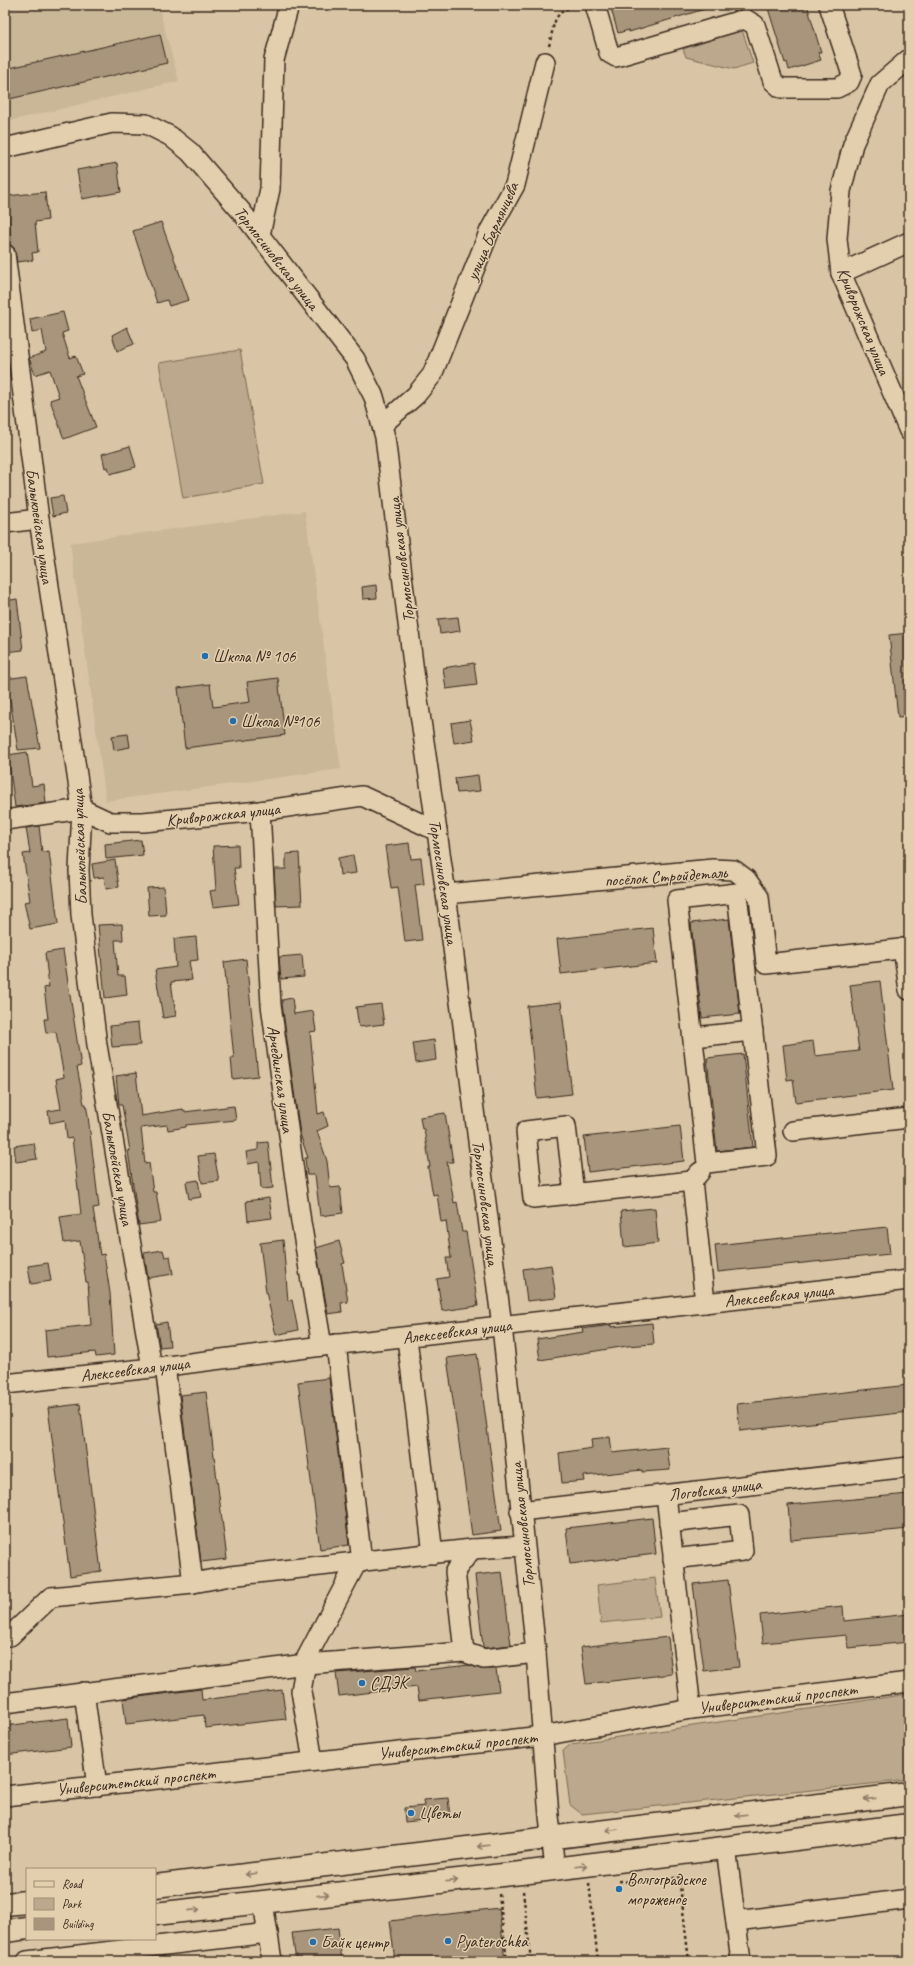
<svg xmlns="http://www.w3.org/2000/svg" width="914" height="1966" viewBox="0 0 914 1966" font-family="Caveat,sans-serif">
<style>
.built{fill:#cab798}
.green{fill:#bca88c;stroke:#7c6955}
.building{fill:#a8957b;stroke:#3b2a1e}
.lines{fill:none;stroke-linecap:round;stroke-linejoin:round}
.minor-casing{stroke:#3b2a1e;stroke-width:22}
.highway-casing{stroke:#3b2a1e;stroke-width:25}
.path{stroke:#3b2a1e;stroke-width:2.5;stroke-dasharray:3 3;stroke-linecap:butt}
.minor{stroke:#e3cfae;stroke-width:19}
.highway{stroke:#e3cfae;stroke-width:22}
.oneway{stroke:#8f7c66}
.poi-dot{fill:#1f6fb2;stroke:#e3cfae;stroke-width:1.5}
.labels{text-anchor:middle;stroke-width:3;stroke-linejoin:round;paint-order:stroke}
.street-label{font-size:17px;fill:#3b2a1e;stroke:#e3cfae}
.poi-label{font-size:17px;fill:#3b2a1e;stroke:#e3cfae;text-anchor:start}
</style>
<rect width="100%" height="100%" fill="#d9c5a5"/>
<filter id="ink" filterUnits="userSpaceOnUse"><feTurbulence type="fractalNoise" baseFrequency=".025" numOctaves="2"/><feDisplacementMap in="SourceGraphic" scale="8" xChannelSelector="R" yChannelSelector="G"/><feConvolveMatrix kernelMatrix="1 2 1 2 8 2 1 2 1" color-interpolation-filters="sRGB"/></filter>
<g filter="url(#ink)">
<!-- built -->
<g class="built">
<path d="M5,5H158L179,81L5,122Z"/>
<path d="M305,511L341,769L106,801L70,543Z"/>
</g>
<!-- green -->
<g class="green">
<path d="M742,30L753,63L734,69L686,57L683,49Z"/>
<path d="M240,350L264,484L183,498L159,363Z"/>
<path d="M655,1578L660,1617L601,1623L597,1585Z"/>
<path d="M909,1694V1780L582,1814L570,1805L563,1751L571,1744Z"/>
</g>
<!-- building -->
<g class="building">
<path d="M610,5H707L708,8L629,32V30L618,33Z"/>
<path d="M767,5H807L821,52H818L821,60L789,70L787,62L785,63Z"/>
<path d="M160,34L167,63L5,100V69Z"/>
<path d="M117,163L121,192L82,199L77,170Z"/>
<path d="M45,192L48,220L35,222L38,252L32,253L33,260L17,262L14,248L8,244V240L11,239L10,230L7,196Z"/>
<path d="M161,222L189,300L169,306L167,300L157,303L133,231Z"/>
<path d="M63,312L68,331L62,333L70,358L76,356L83,374L76,376L96,427L64,439L50,400L59,397L50,370L35,375L29,358L46,352L42,330L32,333L30,319Z"/>
<path d="M127,327L134,344L117,351L112,335Z"/>
<path d="M130,446L136,467L110,474L108,467L105,468L102,454Z"/>
<path d="M63,496L66,513L53,516L50,498Z"/>
<path d="M376,585L377,598L363,599L362,587Z"/>
<path d="M17,599L23,650L5,652V601Z"/>
<path d="M458,617L460,631L440,634L438,619Z"/>
<path d="M909,633V716L898,717L889,635Z"/>
<path d="M474,663L477,685L446,689L443,668Z"/>
<path d="M27,676L40,748L18,750L10,700H7L5,679Z"/>
<path d="M278,678L285,735L185,748L178,688L210,684L213,707L250,702L247,682Z"/>
<path d="M470,720L474,740L454,743L451,723Z"/>
<path d="M128,734L130,747L114,750L112,736Z"/>
<path d="M27,752L32,786L44,784L46,803L15,807L8,755Z"/>
<path d="M478,775L480,791L457,793L455,778Z"/>
<path d="M39,826L42,852L49,851L58,924L30,929L24,902L30,901L23,854L30,853L26,828Z"/>
<path d="M141,840L143,855L106,859L105,844Z"/>
<path d="M409,843L411,859L421,858L424,884L415,885L422,940L405,942L398,887L391,888L385,846Z"/>
<path d="M238,845L239,868H234L239,904L213,907L210,891L216,890L213,846Z"/>
<path d="M299,853L302,905L276,906L274,869H286V854Z"/>
<path d="M353,855L356,873L340,875L338,858Z"/>
<path d="M115,860L119,887L106,889L104,877L94,878L92,864Z"/>
<path d="M164,887L166,915L149,916L147,888Z"/>
<path d="M729,919L740,1014L702,1018L691,923Z"/>
<path d="M122,924L123,940H115L118,976H125L127,995L105,998L98,925Z"/>
<path d="M653,928L657,963L561,974L557,939Z"/>
<path d="M196,937L198,960L189,961L192,980L171,982L176,1016L163,1018L155,970L176,967L174,939Z"/>
<path d="M63,950L81,1066L77,1067L84,1104H86L88,1116L99,1207L93,1208L100,1255L104,1254L110,1293L114,1355L96,1357L95,1352L47,1357L45,1330L91,1325L88,1282H86L80,1241L64,1243L60,1217L81,1214L72,1138L67,1139L65,1120L50,1123L48,1111L61,1109L56,1079L64,1077L56,1032L46,1033L44,1019H48L44,988L49,987L45,953Z"/>
<path d="M302,955L304,977L281,979L279,957Z"/>
<path d="M246,959L258,1076L233,1079L231,1058H234L224,962Z"/>
<path d="M880,981L893,1090L796,1102L793,1079L787,1080L783,1045L813,1041L815,1056L859,1051L850,985Z"/>
<path d="M292,998L294,1014L313,1011L316,1031L310,1032L318,1114L324,1112L328,1126L317,1131L327,1161L330,1188L340,1187L343,1213L320,1216L315,1175H307L305,1158H308L300,1134L282,1004V1000Z"/>
<path d="M561,1002L572,1094L537,1098L527,1006Z"/>
<path d="M381,1004L384,1024L359,1027L356,1007Z"/>
<path d="M138,1023L140,1045L112,1047L110,1026Z"/>
<path d="M434,1040L436,1060L416,1063L413,1043Z"/>
<path d="M743,1054L753,1147L717,1151L707,1058Z"/>
<path d="M136,1073L141,1116L183,1109L184,1112L234,1106L236,1120L186,1125V1127L168,1130L167,1125L141,1128L145,1164L149,1163L153,1192H156L161,1222L139,1225L128,1151H130L122,1105H119L116,1076Z"/>
<path d="M445,1113L453,1162H447L454,1203L457,1202L462,1232H466L478,1306L442,1311L437,1279L449,1277L446,1258H451L446,1221L441,1222L437,1194L433,1195L428,1167H430L424,1129H422L420,1117Z"/>
<path d="M680,1126L684,1161L588,1172L584,1137Z"/>
<path d="M268,1142L273,1188L261,1189L259,1162L248,1164L246,1152L258,1150V1143Z"/>
<path d="M34,1143L37,1159L16,1162L14,1146Z"/>
<path d="M214,1154L219,1181L202,1183L198,1156Z"/>
<path d="M198,1180L201,1197L189,1199L186,1182Z"/>
<path d="M269,1198L272,1218L248,1221L246,1201Z"/>
<path d="M655,1208L658,1243L624,1247L621,1211Z"/>
<path d="M887,1227L890,1254L718,1272L715,1245Z"/>
<path d="M283,1240L288,1301L292,1300L298,1330L276,1335L266,1292L260,1243Z"/>
<path d="M339,1241L345,1263L342,1264L348,1302L341,1303L342,1312L328,1314L316,1248Z"/>
<path d="M163,1250L165,1257L170,1256L173,1274L148,1278L144,1253Z"/>
<path d="M48,1263L51,1281L31,1284L28,1266Z"/>
<path d="M551,1265L556,1298L527,1301L523,1269Z"/>
<path d="M167,1322L170,1346L160,1347L156,1324Z"/>
<path d="M652,1323L654,1344L627,1346L540,1360L537,1339L583,1332L582,1329L611,1325V1327Z"/>
<path d="M477,1354L501,1531L472,1535L447,1358Z"/>
<path d="M329,1378L349,1545L320,1549L298,1382Z"/>
<path d="M909,1385V1412L740,1431L737,1404Z"/>
<path d="M206,1392L227,1559L201,1562L180,1395Z"/>
<path d="M80,1404L101,1571L70,1576L48,1408Z"/>
<path d="M610,1437L612,1453L667,1447L670,1470L642,1472V1470L584,1476L585,1481L562,1483L559,1453L592,1448L591,1439Z"/>
<path d="M909,1494V1529L791,1540L788,1505Z"/>
<path d="M652,1518L656,1554L570,1564L566,1528Z"/>
<path d="M502,1572L511,1645L485,1648L483,1647L475,1575Z"/>
<path d="M728,1580L739,1667L704,1671L693,1584Z"/>
<path d="M843,1606L844,1621L909,1614V1642L848,1648L847,1635L763,1643L760,1615Z"/>
<path d="M668,1637L672,1674L586,1684L581,1647Z"/>
<path d="M469,1665L481,1669H496L499,1691L419,1700L417,1687L339,1696L336,1673L415,1667L416,1671Z"/>
<path d="M201,1689L202,1700L282,1690L286,1719L205,1728L204,1715L126,1724L123,1699Z"/>
<path d="M68,1718L71,1747L5,1755V1726Z"/>
<path d="M448,1798L450,1817L405,1822L404,1808L424,1806L423,1800Z"/>
<path d="M499,1908L505,1961H395L390,1921Z"/>
<path d="M338,1928L342,1961H296L292,1933Z"/>
</g>
<g class="lines">
<defs>
<g id="minor">
<path d="M595,5L609,53L616,57L745,19L755,25L773,81L781,88H837L849,82L852,75L829,5"/>
<path d="M909,59L880,84L853,144L841,191L837,239L841,273L909,431"/>
<path d="M5,148L112,123L146,124L170,136L190,152L241,211L355,359L374,397L385,437L414,672L446,894L502,1326L536,1653L549,1816L555,1869"/>
<path d="M260,235L270,189L274,60L289,5"/>
<path d="M5,254L39,519L82,809L79,870L81,915L97,1045L152,1368"/>
<path d="M841,273L909,242"/>
<path d="M382,425L416,395L432,375L490,230L515,185L545,62"/>
<path d="M5,523L39,519"/>
<path d="M260,811L271,1005L301,1222L322,1346"/>
<path d="M5,820L82,809L110,822H143L260,811L362,796L437,831"/>
<path d="M737,893L767,1156L707,1163L677,900Z"/>
<path d="M446,894L713,869L734,870L746,879L759,897L766,964L909,948"/>
<path d="M903,948L909,990"/>
<path d="M693,1037L753,1031"/>
<path d="M793,1131L909,1118"/>
<path d="M700,1172L692,1181L705,1303"/>
<path d="M574,1194L566,1126L526,1131L533,1198L692,1181"/>
<path d="M407,1338L433,1554"/>
<path d="M336,1344L362,1562"/>
<path d="M5,1384L152,1368L322,1346L909,1280"/>
<path d="M666,1495L691,1709"/>
<path d="M520,1511L909,1467"/>
<path d="M669,1523L739,1515L743,1551L673,1559"/>
<path d="M193,1583L230,1576L472,1549L524,1546"/>
<path d="M5,1636H10L51,1597L193,1583L165,1366"/>
<path d="M464,1652L455,1571L472,1549"/>
<path d="M84,1692L97,1786"/>
<path d="M5,1703L306,1664L464,1652L484,1659L536,1653"/>
<path d="M313,1761L301,1691L307,1657L357,1562"/>
<path d="M5,1796L542,1736L691,1709L909,1682"/>
<path d="M726,1848L741,1961"/>
<path d="M263,1902L272,1961"/>
<path d="M736,1921L909,1899"/>
<path d="M27,1961L268,1933"/>
</g>
<g id="highway">
<path d="M155,1886L909,1794"/>
<path d="M5,1904L27,1902"/>
<path d="M155,1914L521,1873L909,1825"/>
<path d="M5,1931L27,1928"/>
</g>
</defs>
<!-- minor casing -->
<use href="#minor" class="minor-casing"/>
<!-- highway casing -->
<use href="#highway" class="highway-casing"/>
<!-- path -->
<g class="path">
<path d="M549,46C555,22 552,11 579,5"/>
<path d="M619,1881L648,1883L679,1877L689,1961"/>
<path d="M589,1883L598,1961"/>
<path d="M523,1891L531,1961"/>
<path d="M499,1894L507,1961"/>
</g>
<!-- minor -->
<use href="#minor" class="minor"/>
<!-- highway -->
<use href="#highway" class="highway"/>
</g>
<!-- one-way arrows -->
<defs><path id="oneway-shaft" d="M-6 0H5M1.5-3L5.5 0L1.5 3" fill="none" stroke-width="1.6" stroke-linecap="round" stroke-linejoin="round"/></defs>
<g class="oneway">
<use href="#oneway-shaft" transform="translate(870 1799) rotate(173)"/>
<use href="#oneway-shaft" transform="translate(741 1815) rotate(173)"/>
<use href="#oneway-shaft" transform="translate(612 1830) rotate(173)"/>
<use href="#oneway-shaft" transform="translate(483 1846) rotate(173)"/>
<use href="#oneway-shaft" transform="translate(581 1866) rotate(-7)"/>
<use href="#oneway-shaft" transform="translate(251 1874) rotate(173)"/>
<use href="#oneway-shaft" transform="translate(452 1881) rotate(-6)"/>
<use href="#oneway-shaft" transform="translate(323 1895) rotate(-6)"/>
<use href="#oneway-shaft" transform="translate(194 1910) rotate(-6)"/>
</g>
</g>
<!-- markers -->
<g class="poi-dot">
<circle cx="205" cy="656" r="4"/>
<circle cx="233" cy="721" r="4"/>
<circle cx="362" cy="1683" r="4"/>
<circle cx="411" cy="1813" r="4"/>
<circle cx="619" cy="1889" r="4"/>
<circle cx="448" cy="1941" r="4"/>
<circle cx="313" cy="1942" r="4"/>
</g>
<g class="labels">
<!-- street labels -->
<g class="street-label">
<text transform="translate(492 231) rotate(-66)" y="6">улица Бармянцева</text>
<text transform="translate(277 258) rotate(52)" y="6">Тормосиновская улица</text>
<text transform="translate(864 321) rotate(68)" y="6">Криворожская улица</text>
<text transform="translate(40 526) rotate(82)" y="6">Балыклейская улица</text>
<text transform="translate(401 560) rotate(-97)" y="6">Тормосиновская улица</text>
<text transform="translate(223 814) rotate(-6)" y="6">Криворожская улица</text>
<text transform="translate(79 847) rotate(-92)" y="6">Балыклейская улица</text>
<text transform="translate(666 876) rotate(-4)" y="6">посёлок Стройдеталь</text>
<text transform="translate(444 882) rotate(82)" y="6">Тормосиновская улица</text>
<text transform="translate(281 1079) rotate(82)" y="6">Арчединская улица</text>
<text transform="translate(118 1168) rotate(80)" y="6">Балыклейская улица</text>
<text transform="translate(486 1203) rotate(83)" y="6">Тормосиновская улица</text>
<text transform="translate(779 1295) rotate(-6)" y="6">Алексеевская улица</text>
<text transform="translate(457 1331) rotate(-7)" y="6">Алексеевская улица</text>
<text transform="translate(135 1369) rotate(-7)" y="6">Алексеевская улица</text>
<text transform="translate(715 1489) rotate(-7)" y="6">Логовская улица</text>
<text transform="translate(522 1525) rotate(-96)" y="6">Тормосиновская улица</text>
<text transform="translate(778 1698) rotate(-7)" y="6">Университетский проспект</text>
<text transform="translate(458 1745) rotate(-6)" y="6">Университетский проспект</text>
<text transform="translate(136 1781) rotate(-6)" y="6">Университетский проспект</text>
</g>
<!-- poi labels -->
<g class="poi-label">
<text x="213" y="662">Школа № 106</text>
<text x="241" y="727">Школа №106</text>
<text x="370" y="1689">СДЭК</text>
<text x="419" y="1819">Цветы</text>
<text x="627" y="1885">Волгоградское<tspan x="627" dy="20">мороженое</tspan></text>
<text x="456" y="1947">Pyaterochka</text>
<text x="321" y="1948">Байк центр</text>
</g>
</g>
<!-- margin -->
<rect width="914" height="1966" fill="none" stroke="#e3cfae" stroke-width="20"/>
<rect x="10" y="10" width="894" height="1946" fill="none" stroke="#3b2a1e" stroke-width="1.5" filter="url(#ink)"/>
<!-- legend -->
<rect x="26" y="1868" width="130" height="72" fill="#e3cfae" stroke="#a08d74"/>
<rect x="34" y="1881" width="20" height="6" fill="#e3cfae" stroke="#a08d74"/>
<text x="62" y="1888" font-size="12" fill="#3b2a1e">Road</text>
<rect x="34" y="1898" width="20" height="12" fill="#bca88c" stroke="#a08d74"/>
<text x="62" y="1908" font-size="12" fill="#3b2a1e">Park</text>
<rect x="34" y="1918" width="20" height="12" fill="#a8957b" stroke="#a08d74"/>
<text x="62" y="1928" font-size="12" fill="#3b2a1e">Building</text>
</svg>
